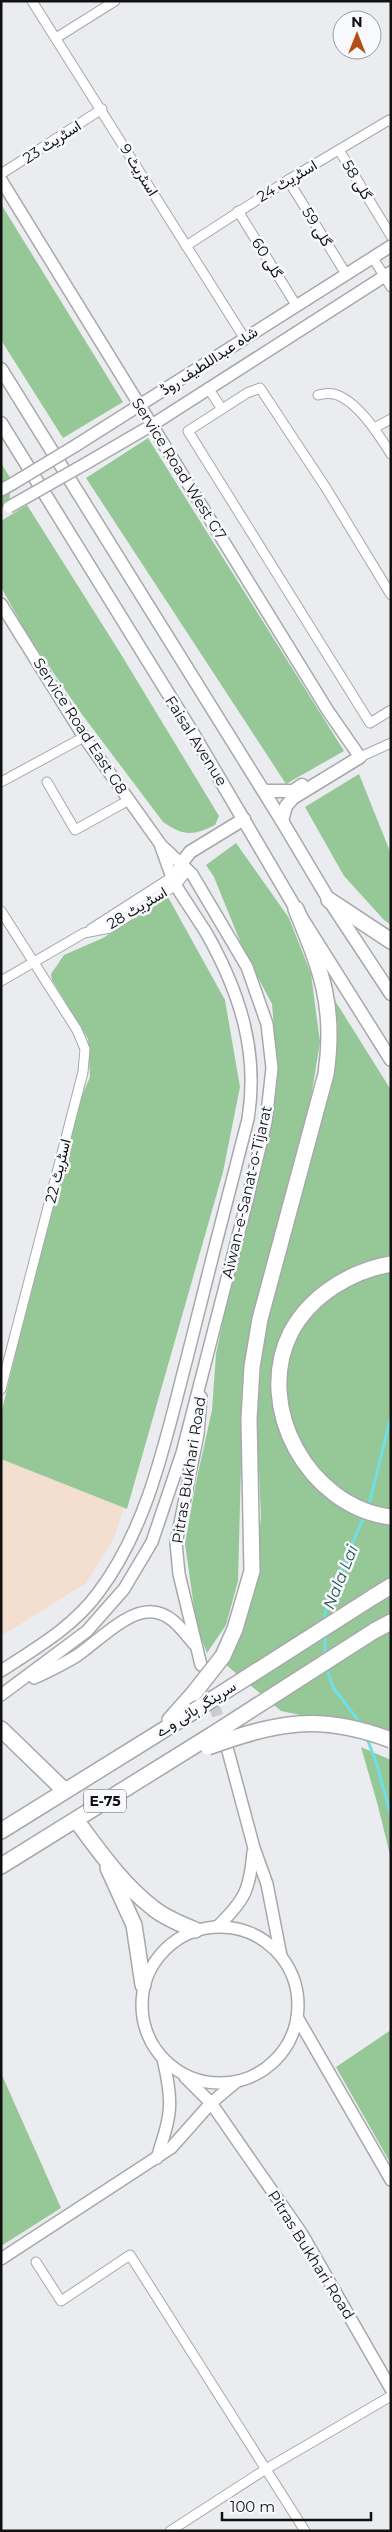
<svg xmlns="http://www.w3.org/2000/svg" width="392" height="2532" viewBox="0 0 392 2532" font-family="Montserrat,Vazirmatn,sans-serif">
<style>
.commercial{fill:#f3ded0}
.green{fill:#96c897}
.lines{fill:none;stroke-linecap:round;stroke-linejoin:round}
.stream{stroke:#6ee0e5;stroke-width:3}
.secondary-tunnel{stroke:#cacbce;stroke-width:11;stroke-dasharray:11 5.5;stroke-linecap:butt}
.street-casing{stroke:#a7a8ab;stroke-width:11}
.secondary-casing{stroke:#a7a8ab;stroke-width:14}
.primary-casing{stroke:#a7a8ab;stroke-width:15}
.highway-casing{stroke:#a7a8ab;stroke-width:18}
.street{stroke:#fff;stroke-width:9}
.secondary{stroke:#fff;stroke-width:11}
.primary{stroke:#fff;stroke-width:12}
.highway{stroke:#fff;stroke-width:15}
.secondary-bridge-casing{stroke:#a7a8ab;stroke-width:14;stroke-linecap:butt}
.highway-bridge-casing{stroke:#a7a8ab;stroke-width:18;stroke-linecap:butt}
.secondary-bridge{stroke:#fff;stroke-width:11}
.highway-bridge{stroke:#fff;stroke-width:15}
.labels{text-anchor:middle;stroke-width:5;stroke-linejoin:round;paint-order:stroke}
.shield{fill:#f8f9fc;stroke:#565758;stroke-width:1}
.shield-label{font-size:14px;font-weight:bold;fill:#111112}
.street-label{font-size:15px;fill:#111112;stroke:#f8f9fc}
.water-label{font-size:16px;font-style:italic;fill:#205355;stroke:#f8f9fc}
</style>
<rect width="100%" height="100%" fill="#ebecef"/>
<!-- commercial -->
<path class="commercial" d="M1,1459L124,1508L113,1540L86,1583L1,1636Z"/>
<!-- green -->
<g class="green">
<path d="M1,204L123,402L63,438L1,340Z"/>
<path d="M148,438L344,751L286,784L86,478Z"/>
<path d="M1,463L11,479L9,507L1,508Z"/>
<path d="M27,505L119,651L219,816L215,825C193,836 183,836 163,822L81,713L27,634L1,587V521Z"/>
<path d="M359,774L391,854V925L384,920L344,876L305,807Z"/>
<path d="M236,843L289,918L311,974L320,1042L310,1104L274,1234L243,1390L238,1581L226,1625L207,1653L197,1628L185,1544L195,1487L212,1410L216,1354L277,1063L272,1004L244,951L214,877L206,865Z"/>
<path d="M168,897L225,1000L240,1087L223,1172L127,1509L1,1459V1414L71,1121L90,1077L88,1039L52,980L51,974L64,955L103,938Z"/>
<path d="M334,999L391,1090V1734L281,1711L225,1664L253,1599L261,1517L257,1426L263,1336L334,1077L338,1026Z"/>
<path d="M361,1747L391,1760V1859L378,1806Z"/>
<path d="M391,2030V2164L336,2067Z"/>
<path d="M1,2073L61,2208L1,2246Z"/>
</g>
<g class="lines">
<!-- stream -->
<g class="stream">
<path d="M369,1505L391,1416"/>
<path d="M325,1621V1614L334,1587L364,1516"/>
<path d="M325,1633V1656"/>
<path d="M326,1667L334,1689L362,1725"/>
<path d="M367,1738L377,1765L391,1816"/>
</g>
<!-- secondary-tunnel -->
<path class="secondary-tunnel" d="M204,1674L224,1735"/>
<defs>
<g id="street">
<path d="M32,1L245,339"/>
<path d="M56,38L115,1"/>
<path d="M339,150L391,236"/>
<path d="M1,174L102,109"/>
<path d="M288,180L346,274"/>
<path d="M238,211L296,305"/>
<path d="M186,246L288,180L389,120L391,122"/>
<path d="M373,258L391,287"/>
<path d="M208,388L222,409"/>
<path d="M318,395C322,394 329,393 334,394C357,400 379,435 391,454"/>
<path d="M374,428L391,419"/>
<path d="M391,595L326,488L260,388L247,393L188,431L370,723L391,710"/>
<path d="M360,757L391,743"/>
<path d="M1,782L84,737"/>
<path d="M47,782L75,830L129,800"/>
<path d="M1,911L77,1030L85,1049L83,1072L1,1389"/>
<path d="M91,929L172,877L181,864"/>
<path d="M1,981L84,933L110,928L176,885L188,870"/>
<path d="M36,2262L61,2301L130,2255L305,2531"/>
<path d="M170,2531L266,2469L391,2396"/>
</g>
<g id="secondary">
<path d="M1,180L328,711L360,757"/>
<path d="M75,446L391,246"/>
<path d="M85,464L152,425L391,272"/>
<path d="M1,490L12,484"/>
<path d="M1,604L84,737L161,845L192,874L247,967L267,1024L272,1068L266,1122L246,1205L182,1453L152,1542L124,1589L87,1631L1,1695"/>
<path d="M201,1665L179,1574L176,1543L198,1434L201,1397"/>
<path d="M1,1671C36,1648 73,1627 98,1593C149,1526 166,1437 187,1358C207,1278 227,1199 248,1119C259,1052 240,993 207,934C197,918 186,902 176,886C170,874 166,860 161,847"/>
<path d="M34,1678C49,1671 64,1664 78,1655C97,1642 128,1609 153,1612C171,1613 183,1631 194,1644"/>
<path d="M228,1751L254,1848L267,1884L281,1956"/>
<path d="M218,1926C245,1900 250,1889 253,1852"/>
<circle cx="220" cy="2005" r="78"/>
<path d="M297,2017L391,2180"/>
<path d="M185,2077L211,2103L302,2234L391,2389"/>
<path d="M157,2158C171,2114 174,2105 163,2059"/>
<path d="M1,2259L171,2148L211,2103L236,2082"/>
</g>
<g id="primary">
<path d="M1,369L282,821L329,900L391,994"/>
<path d="M1,423L195,737L296,909L391,1060"/>
<path d="M264,791H293L302,785"/>
<path d="M282,821L286,806L293,798L360,757"/>
<path d="M181,864L190,852L244,819"/>
</g>
<g id="highway">
<path d="M329,900L391,941"/>
<path d="M391,1264C351,1271 311,1295 291,1332C253,1407 309,1507 391,1517"/>
<path d="M373,1597L391,1586"/>
<path d="M374,1631L391,1622"/>
<path d="M223,1656L235,1629L252,1571L249,1419L252,1367L260,1319L326,1074C336,1006 321,970 296,909"/>
<path d="M170,1720L194,1693"/>
<path d="M1,1729L65,1791"/>
<path d="M76,1820C99,1851 122,1884 153,1908C165,1918 181,1924 195,1930"/>
<path d="M1,1831L194,1711"/>
<path d="M1,1866L210,1736"/>
<path d="M108,1868L134,1925L143,1985"/>
</g>
</defs>
<!-- street casing -->
<use href="#street" class="street-casing"/>
<!-- secondary casing -->
<use href="#secondary" class="secondary-casing"/>
<!-- primary casing -->
<use href="#primary" class="primary-casing"/>
<!-- highway casing -->
<use href="#highway" class="highway-casing"/>
<!-- street -->
<use href="#street" class="street"/>
<!-- secondary -->
<use href="#secondary" class="secondary"/>
<!-- primary -->
<use href="#primary" class="primary"/>
<!-- highway -->
<use href="#highway" class="highway"/>
<defs>
<g id="secondary-bridge">
<path d="M12,484L75,446"/>
<path d="M9,507L85,464"/>
</g>
<g id="highway-bridge">
<path d="M194,1693L223,1656"/>
<path d="M194,1711L373,1597"/>
<path d="M210,1736L374,1631"/>
<path d="M208,1747C278,1722 319,1713 391,1740"/>
</g>
</defs>
<!-- secondary-bridge casing -->
<use href="#secondary-bridge" class="secondary-bridge-casing"/>
<!-- highway-bridge casing -->
<use href="#highway-bridge" class="highway-bridge-casing"/>
<!-- secondary-bridge -->
<use href="#secondary-bridge" class="secondary-bridge"/>
<!-- highway-bridge -->
<use href="#highway-bridge" class="highway-bridge"/>
</g>
<g class="labels">
<!-- shield labels -->
<rect class="shield" x="84" y="1789.5" width="42" height="23" rx="4"/>
<g class="shield-label">
<text x="105" y="1806">E-75</text>
</g>
<!-- street labels -->
<g class="street-label">
<text transform="translate(52 142) rotate(-33)" y="5">اسٹریٹ 23</text>
<text transform="translate(139 170) rotate(58)" y="5">اسٹریٹ 9</text>
<text transform="translate(357 180) rotate(59)" y="5">گلی 58</text>
<text transform="translate(287 181) rotate(-31)" y="5">اسٹریٹ 24</text>
<text transform="translate(317 227) rotate(58)" y="5">گلی 59</text>
<text transform="translate(267 258) rotate(58)" y="5">گلی 60</text>
<text transform="translate(209 361) rotate(-33)" y="5">شاہ عبداللطیف روڈ</text>
<text transform="translate(179 469) rotate(58)" y="5">Service Road West G7</text>
<text transform="translate(80 726) rotate(57)" y="5">Service Road East G8</text>
<text transform="translate(196 741) rotate(58)" y="5">Faisal Avenue</text>
<text transform="translate(137 908) rotate(-31)" y="5">اسٹریٹ 28</text>
<text transform="translate(58 1171) rotate(-76)" y="5">اسٹریٹ 22</text>
<text transform="translate(247 1192) rotate(-77)" y="5">Aiwan-e-Sanat-o-Tijarat</text>
<text transform="translate(189 1470) rotate(-81)" y="5">Pitras Bukhari Road</text>
<text transform="translate(196 1709) rotate(-32)" y="5">سرینگر ہائی وے</text>
<text transform="translate(311 2255) rotate(58)" y="5">Pitras Bukhari Road</text>
</g>
<!-- water labels -->
<g class="water-label">
<text transform="translate(340 1577) rotate(-68)" y="6">Nala Lai</text>
</g>
</g>
<!-- border -->
<rect width="392" height="2532" fill="none" stroke="#111112" stroke-width="5"/>
<!-- north arrow -->
<g transform="translate(357 35)"><circle r="24" fill="#f8f9fc" stroke="#9c9c9e"/>
<path d="M0-4L9 19L0 12L-9 19Z" fill="#b14f15"/>
<text y="-8" font-size="14" font-weight="bold" text-anchor="middle" fill="#111112">N</text>
</g>
<!-- scale -->
<path d="M222 2512v8h149v-8" fill="none" stroke="#111112" stroke-width="2.5"/>
<text x="230" y="2512" font-size="15" fill="#111112" stroke="#f8f9fc" stroke-width="4" paint-order="stroke">100 m</text>
</svg>
